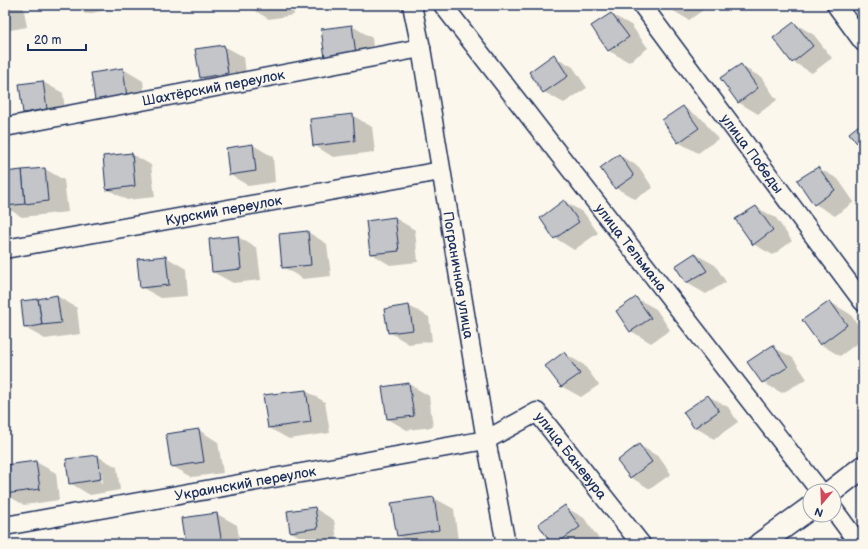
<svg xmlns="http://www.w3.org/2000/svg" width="868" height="549" viewBox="0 0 868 549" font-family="'Balsamiq Sans',sans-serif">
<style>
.shadow{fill:#0003;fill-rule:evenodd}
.building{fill:#c3c5c9;stroke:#1b2f5e}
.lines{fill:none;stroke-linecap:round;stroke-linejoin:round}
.street-casing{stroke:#1b2f5e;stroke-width:21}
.secondary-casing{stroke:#1b2f5e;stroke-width:25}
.street{stroke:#fbf7ec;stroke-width:18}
.secondary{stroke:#fbf7ec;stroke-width:22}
.labels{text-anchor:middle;stroke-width:4;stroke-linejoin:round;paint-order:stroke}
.street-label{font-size:14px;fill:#1b2f5e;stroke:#fbf7ec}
</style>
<rect width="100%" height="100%" fill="#fbf7ec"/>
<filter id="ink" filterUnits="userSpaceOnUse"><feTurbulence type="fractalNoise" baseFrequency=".025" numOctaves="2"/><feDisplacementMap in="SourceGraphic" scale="8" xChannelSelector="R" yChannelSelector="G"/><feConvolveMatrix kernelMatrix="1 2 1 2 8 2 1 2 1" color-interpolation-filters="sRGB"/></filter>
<g filter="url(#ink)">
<!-- shadow -->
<g class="shadow">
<path d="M5,5H23L27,27L5,31Z"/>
<path d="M71,5H129V6L86,14Z"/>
<path d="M249,5H292L294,15L269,19L250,8Z"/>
<path d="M667,5H708L709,6L689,20L670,9Z"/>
<path d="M850,5H863V18L858,15Z"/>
<path d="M611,14L631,25L648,48L629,62L609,51L592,26Z"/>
<path d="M794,23L814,35L832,58L812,73L793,62Z"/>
<path d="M352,26L372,38L375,65L326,57Z"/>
<path d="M224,46L244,57L247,84L220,88L201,77L197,50Z"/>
<path d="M554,56L573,67L587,88L564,103L544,92Z"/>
<path d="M741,66L761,77L777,100L758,114L738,102Z"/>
<path d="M123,69L143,81L146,108L116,112Z"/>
<path d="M43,82L63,93L66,120L43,124L24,112ZM52,108V110L40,111V109Z"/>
<path d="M683,107L702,119L718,139L698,153L678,142Z"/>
<path d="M352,115L372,127L375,152L333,157L314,145Z"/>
<path d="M253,145L273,157L275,182L249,186L230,175Z"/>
<path d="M132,154L151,165L155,197L127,200L107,189Z"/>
<path d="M619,155L639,167L653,188L635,199L616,188Z"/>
<path d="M818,168L838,179L854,202L835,216L815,204L798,180Z"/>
<path d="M45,169L64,180L68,212L22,217L5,207V173Z"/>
<path d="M564,201L584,213L598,233L574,250L555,238Z"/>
<path d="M756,207L776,218L792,241L773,255L753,244Z"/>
<path d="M395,218L415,230L418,262L390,265L370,253Z"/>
<path d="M308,232L327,244L331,276L303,279L283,267Z"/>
<path d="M238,237L257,248L261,280L233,283L213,272Z"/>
<path d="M695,254L715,265L726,282L706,294L687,283Z"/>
<path d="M166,257L186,269L188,296L161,298L141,287Z"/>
<path d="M57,296L77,308L80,334L45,339L25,328Z"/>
<path d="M636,298L656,309L670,330L651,343L631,331L617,311Z"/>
<path d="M830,302L850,314L863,332V339L840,356L820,344Z"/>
<path d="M409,306L429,317L432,341L409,344L389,332Z"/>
<path d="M773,347L793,358L807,379L782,393L762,382Z"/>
<path d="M564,353L584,365L599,385L581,397L561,386Z"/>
<path d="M409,384L429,396L433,427L407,430L388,419Z"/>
<path d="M306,391L325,402L330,433L289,439L269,428Z"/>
<path d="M708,396L728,407L738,422L714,439L695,427Z"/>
<path d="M199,430L218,442L223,473L192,477L172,466Z"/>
<path d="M639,445L659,457L671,474L650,489L630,477Z"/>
<path d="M97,456L117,467L120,490L90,495L70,483ZM99,468H101L103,484H101Z"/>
<path d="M36,462L56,473L59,500L24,505L5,494V466Z"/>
<path d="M434,498L454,509L458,541L434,544H413L397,535Z"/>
<path d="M565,507L584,518L599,539L592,544H553Z"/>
<path d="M314,508L334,520L337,539L311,543L291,532Z"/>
<path d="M217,514L237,525L240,544H187Z"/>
</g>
<!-- building -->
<g class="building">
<path d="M848,5H863V12L857,16Z"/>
<path d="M611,13L629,37L608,51L591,26Z"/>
<path d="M794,22L813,46L792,63L773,38Z"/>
<path d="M352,25L356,54L325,58L321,29Z"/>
<path d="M224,45L228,73L200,78L195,49Z"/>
<path d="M554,54L568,76L543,93L529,72Z"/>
<path d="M741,64L758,88L738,103L720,78Z"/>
<path d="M123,68L127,97L95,101L91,73Z"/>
<path d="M43,81L47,109L23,113L19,84Z"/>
<path d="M683,106L699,128L678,143L662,120Z"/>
<path d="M353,114L355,141L313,146L310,119Z"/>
<path d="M863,122V151L849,133Z"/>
<path d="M253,144L256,171L229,175L226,148Z"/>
<path d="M132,153L135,186L106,190L103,156Z"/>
<path d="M619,154L634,176L615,189L600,168Z"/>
<path d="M818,167L835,190L814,205L797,180Z"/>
<path d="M45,168L48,201L25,204L22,170Z"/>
<path d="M22,170L25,204L5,206V172Z"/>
<path d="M564,200L579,222L554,239L540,218Z"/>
<path d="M756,206L773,230L753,245L735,219Z"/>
<path d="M395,217L399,251L370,254L366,221Z"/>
<path d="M308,231L311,265L282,268L279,234Z"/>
<path d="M238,236L241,269L212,272L209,239Z"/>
<path d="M695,253L707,271L686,283L675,266Z"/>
<path d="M166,256L169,285L140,288L137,259Z"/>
<path d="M57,295L61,323L42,325L38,299Z"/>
<path d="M636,297L651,318L630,332L616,311Z"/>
<path d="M38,299L42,325L24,328L21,301Z"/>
<path d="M830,301L847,325L820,345L802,320Z"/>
<path d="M409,305L413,330L388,333L384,309Z"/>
<path d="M773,345L788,367L762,383L747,362Z"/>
<path d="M564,352L580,374L561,387L545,366Z"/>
<path d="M409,383L414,416L387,419L382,387Z"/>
<path d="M306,390L311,422L268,428L263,395Z"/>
<path d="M708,395L719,411L694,428L683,412Z"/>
<path d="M199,429L204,462L171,467L166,434Z"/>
<path d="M639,444L652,462L630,478L617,461Z"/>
<path d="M98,455L101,479L69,484L66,459Z"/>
<path d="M36,461L40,489L5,494V465Z"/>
<path d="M434,497L439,530L397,536L391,503Z"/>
<path d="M565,505L580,527L556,544H552L538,524Z"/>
<path d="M315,507L318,528L290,532L287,511Z"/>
<path d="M217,513L222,544H186L182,518Z"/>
</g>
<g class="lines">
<defs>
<g id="street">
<path id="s1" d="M412,5L421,48L486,440L506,544"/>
<path id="s2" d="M443,5L820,491"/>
<path id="s3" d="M642,5L863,302"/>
<path d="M836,5L863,42"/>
<path id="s4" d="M5,127L421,48"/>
<path id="s5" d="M5,249L441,171"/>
<path d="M834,510L859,544"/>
<path id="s6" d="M5,526L486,440L537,412L641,544"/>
</g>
<g id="secondary">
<path d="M832,491L863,467"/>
<path d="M760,544L810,508"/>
</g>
</defs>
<!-- street casing -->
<use href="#street" class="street-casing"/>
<!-- secondary casing -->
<use href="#secondary" class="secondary-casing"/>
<!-- street -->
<use href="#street" class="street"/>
<!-- secondary -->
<use href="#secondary" class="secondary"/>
</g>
</g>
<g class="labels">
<!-- street labels -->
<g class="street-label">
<text dy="5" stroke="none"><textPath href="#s4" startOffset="212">Шахтёрский переулок</textPath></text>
<text dy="5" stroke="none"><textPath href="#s3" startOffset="185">улица Победы</textPath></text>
<text dy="5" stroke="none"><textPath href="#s5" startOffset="222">Курский переулок</textPath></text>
<text dy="5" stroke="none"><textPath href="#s2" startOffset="307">улица Тельмана</textPath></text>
<text dy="5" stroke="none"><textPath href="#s1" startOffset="274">Пограничная улица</textPath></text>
<text dy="5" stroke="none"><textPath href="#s6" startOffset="602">улица Баневура</textPath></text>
<text dy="5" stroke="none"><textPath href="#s6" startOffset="244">Украинский переулок</textPath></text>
</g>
</g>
<!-- margin -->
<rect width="868" height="549" fill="none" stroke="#fbf7ec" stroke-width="20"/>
<rect x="10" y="10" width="848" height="529" fill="none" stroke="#1b2f5e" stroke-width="1.5" filter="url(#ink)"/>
<!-- north arrow -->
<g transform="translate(822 503) rotate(199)"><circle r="19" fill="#fbf7ec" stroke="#a1a7b3"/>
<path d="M0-3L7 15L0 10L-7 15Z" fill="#d1495b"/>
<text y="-6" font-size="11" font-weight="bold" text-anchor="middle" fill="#1b2f5e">N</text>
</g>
<!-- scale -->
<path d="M28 44v6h58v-6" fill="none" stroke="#1b2f5e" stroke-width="2"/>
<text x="34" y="44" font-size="12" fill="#1b2f5e" stroke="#fbf7ec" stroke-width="3" paint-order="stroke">20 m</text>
</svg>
